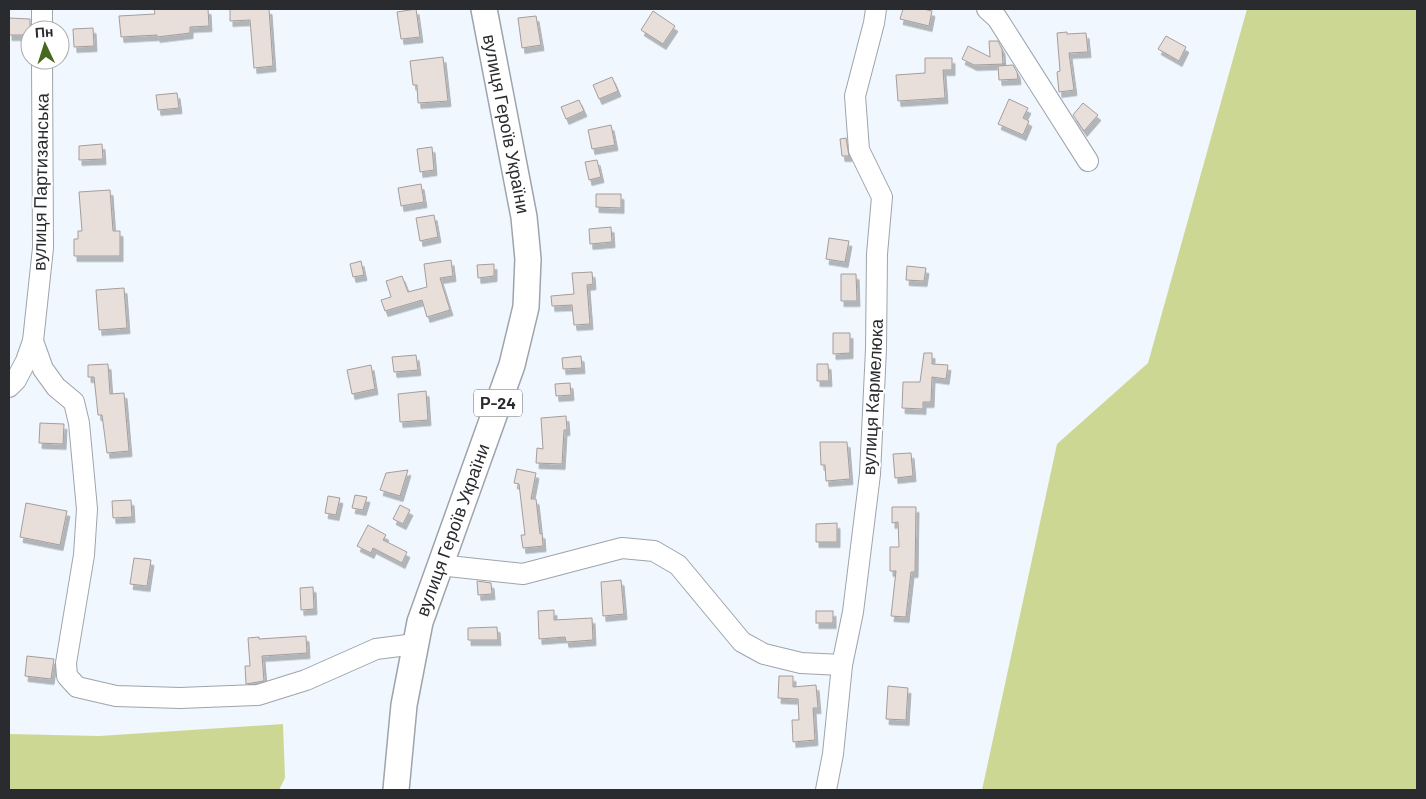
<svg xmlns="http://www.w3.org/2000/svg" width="1426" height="799" viewBox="0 0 1426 799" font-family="Barlow,sans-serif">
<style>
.green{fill:#cdd794}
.building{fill:#e8deda;stroke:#a69d9a;filter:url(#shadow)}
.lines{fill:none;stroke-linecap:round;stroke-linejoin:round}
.minor-casing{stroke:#9ea4ab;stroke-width:22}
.major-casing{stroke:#9ea4ab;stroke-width:28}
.minor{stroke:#fff;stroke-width:20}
.major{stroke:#fff;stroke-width:25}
.labels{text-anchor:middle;stroke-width:4;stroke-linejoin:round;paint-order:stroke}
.shield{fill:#fff;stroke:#696b6d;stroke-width:1}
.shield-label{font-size:16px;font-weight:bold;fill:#292b2e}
.street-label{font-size:18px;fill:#292b2e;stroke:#fff}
</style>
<defs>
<filter id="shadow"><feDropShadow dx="3" dy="5.5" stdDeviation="0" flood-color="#0004"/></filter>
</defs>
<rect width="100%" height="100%" fill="#f0f7fe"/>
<!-- green -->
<g class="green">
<path d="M1247,9H1417V790H982L1057,444L1148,363Z"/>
<path d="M283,724L285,778L279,790H9V734L99,736Z"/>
</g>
<!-- building -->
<g class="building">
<path d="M154,9H208L209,26L190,27V33L157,37V35L121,37L119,16L155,14Z"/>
<path d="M230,9H269L273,66L254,68L250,20L230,21Z"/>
<path d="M416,9L420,37L401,39L397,12Z"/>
<path d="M903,9H923L932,11L929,26L900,19Z"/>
<path d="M653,11L675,26L663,44L641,30Z"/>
<path d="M536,16L541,45L522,48L518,18Z"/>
<path d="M9,18L30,19V35H9Z"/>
<path d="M93,28L94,46L74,47L73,29Z"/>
<path d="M1067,32V34L1086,33L1088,52L1069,53L1074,90L1059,92L1057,72L1060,71L1057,33Z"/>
<path d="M1166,36L1186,47L1179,61L1158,49Z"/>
<path d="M989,41H998L1002,49L1003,64H1005L974,65L962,59L968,46L990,57Z"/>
<path d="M443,57L448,101L418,103L417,85H413L410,61Z"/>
<path d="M925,58H952V70H943L945,98L898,101L896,75L925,73Z"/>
<path d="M1013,65L1017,72L1018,79L999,80L998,66Z"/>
<path d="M612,77L618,91L599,99L593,85Z"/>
<path d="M177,93L179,108L158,110L156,95Z"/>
<path d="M1009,99L1028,108L1023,118L1029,121L1023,135L998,124Z"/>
<path d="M579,100L584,111L566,119L561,107Z"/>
<path d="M1083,103L1098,115L1084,131L1073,115Z"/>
<path d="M611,125L615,145L592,149L588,130Z"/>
<path d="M846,138L849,156H842L840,139Z"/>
<path d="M102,144L103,159L79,160V146Z"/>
<path d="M432,147L434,170L420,172L417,149Z"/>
<path d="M597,160L601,177L589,180L585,162Z"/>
<path d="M421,184L424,202L401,206L398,188Z"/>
<path d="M110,190L113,231H120V256H74V239H78V231H82L79,192Z"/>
<path d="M596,194H621V208L596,207Z"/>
<path d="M434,215L438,237L420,241L416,218Z"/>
<path d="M611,227L612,242L590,244L589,229Z"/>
<path d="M829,238L849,241L845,262L826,259Z"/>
<path d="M451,260L453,276L440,278L450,310L427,317L422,300L385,311L381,300L391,297L386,281L402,276L408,292L427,287L424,264Z"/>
<path d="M361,261L364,275L353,277L350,264Z"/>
<path d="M494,264V276L478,278L477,265Z"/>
<path d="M907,266L926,268L924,281L906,280Z"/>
<path d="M592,272L593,284L587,285L590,324L574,325L572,305L552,306L551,296L574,294L572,273Z"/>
<path d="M841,274H856L857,301H841Z"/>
<path d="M124,288L127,328L99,330L96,290Z"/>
<path d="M833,333H850V353L833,354Z"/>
<path d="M924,353H932V364L948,365L946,379L932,377L931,402H923V409L902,408L903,382H920Z"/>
<path d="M416,355L418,370L394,372L392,357Z"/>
<path d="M581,356L582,368L563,369L562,358Z"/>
<path d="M108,364L110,394L124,393L129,451L107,453L102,415H98L94,377H88V365Z"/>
<path d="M817,364H828L829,381H817Z"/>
<path d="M371,365L375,389L352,394L347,370Z"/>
<path d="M570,383L571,395L556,396L555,384Z"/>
<path d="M426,391L428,420L400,422L398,394Z"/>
<path d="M566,416L567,430H564L562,464L536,463L537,448L543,449L541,418Z"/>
<path d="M40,423L64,424L63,444L39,443Z"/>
<path d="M820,442H847L850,479L826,481L825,465H821Z"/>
<path d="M911,453L913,476L895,478L893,454Z"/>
<path d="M517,469L536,473L531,499H536L540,534L542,533L543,546L523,548L521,535H525L519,484L514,483Z"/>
<path d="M408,470L400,496L380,490L386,473Z"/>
<path d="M355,495L367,497L363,510L352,508Z"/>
<path d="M328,496L340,498L336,515L325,513Z"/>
<path d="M131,500L132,517L113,518L112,501Z"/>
<path d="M26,503L67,511L60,545L20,537Z"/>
<path d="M400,505L410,510L403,524L393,519Z"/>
<path d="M892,507H916L915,572H911L906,617L891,616L896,571H890V547H899L898,522L892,523Z"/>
<path d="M837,523V542H816V524Z"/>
<path d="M368,525L386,535L383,540L407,552L402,563L373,548L371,553L357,546Z"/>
<path d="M134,558L151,560L147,586L130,584Z"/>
<path d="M621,580L624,614L603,616L601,582Z"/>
<path d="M477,581L491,583L492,594L478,595Z"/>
<path d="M313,587L314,609L301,610L300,588Z"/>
<path d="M554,610V620L592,618L593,640L566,642L565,637L539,639L538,611Z"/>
<rect x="816" y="611" width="17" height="12"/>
<path d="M497,627L498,640H468V628Z"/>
<path d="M306,636L307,653L262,656L264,681L246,684L245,666H250L248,638L259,637V639Z"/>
<path d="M27,656L54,659L51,679L25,676Z"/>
<path d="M779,676H793V687L816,685L818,708H813L815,740L793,742L792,720H799L798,699L778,698Z"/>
<path d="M888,686L908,688L906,720L886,719Z"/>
</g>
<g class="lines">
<defs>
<g id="minor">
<path d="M42,9V30"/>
<path d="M987,9L997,18L1088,161"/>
<path d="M33,341L43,369L56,387L74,402L79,423L87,509L84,555L66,663L67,676L77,687L116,696L180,698L258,695L306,680L376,649L415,644"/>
<path d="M9,387L16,380L26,361L33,341L43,248L42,60"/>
<path d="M439,565L523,574L622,548L654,551L678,565L742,642L764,654L801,663L842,665"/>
<path d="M826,790L833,754L842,665L853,612L870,474L876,349L877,254L882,197L859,150L855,96L874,23L876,9"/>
</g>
<path id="major" d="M396,790L404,705L420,622L512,365L526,307L528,259L524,217L484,9"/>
</defs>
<!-- minor casing -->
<use href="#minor" class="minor-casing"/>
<!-- major casing -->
<use href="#major" class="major-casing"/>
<!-- minor -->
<use href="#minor" class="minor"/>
<!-- major -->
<use href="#major" class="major"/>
</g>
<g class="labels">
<!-- shield labels -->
<rect class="shield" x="474" y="389.5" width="48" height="27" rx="4"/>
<g class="shield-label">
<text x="498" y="409">Р-24</text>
</g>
<!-- street labels -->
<g class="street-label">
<text transform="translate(506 124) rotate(79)" y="6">вулиця Героїв України</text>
<text transform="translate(41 182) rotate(-89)" y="6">вулиця Партизанська</text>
<text transform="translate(873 397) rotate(-87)" y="6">вулиця Кармелюка</text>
<text transform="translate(453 530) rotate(-70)" y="6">вулиця Героїв України</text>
</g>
</g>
<!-- border -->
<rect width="1426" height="799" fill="none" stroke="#292b2e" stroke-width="20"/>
<!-- north arrow -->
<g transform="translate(45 45) rotate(356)"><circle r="24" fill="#ffffff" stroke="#a9aaab"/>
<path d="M0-4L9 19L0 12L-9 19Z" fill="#46681f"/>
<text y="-8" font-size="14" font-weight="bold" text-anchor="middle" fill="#292b2e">Пн</text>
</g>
</svg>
